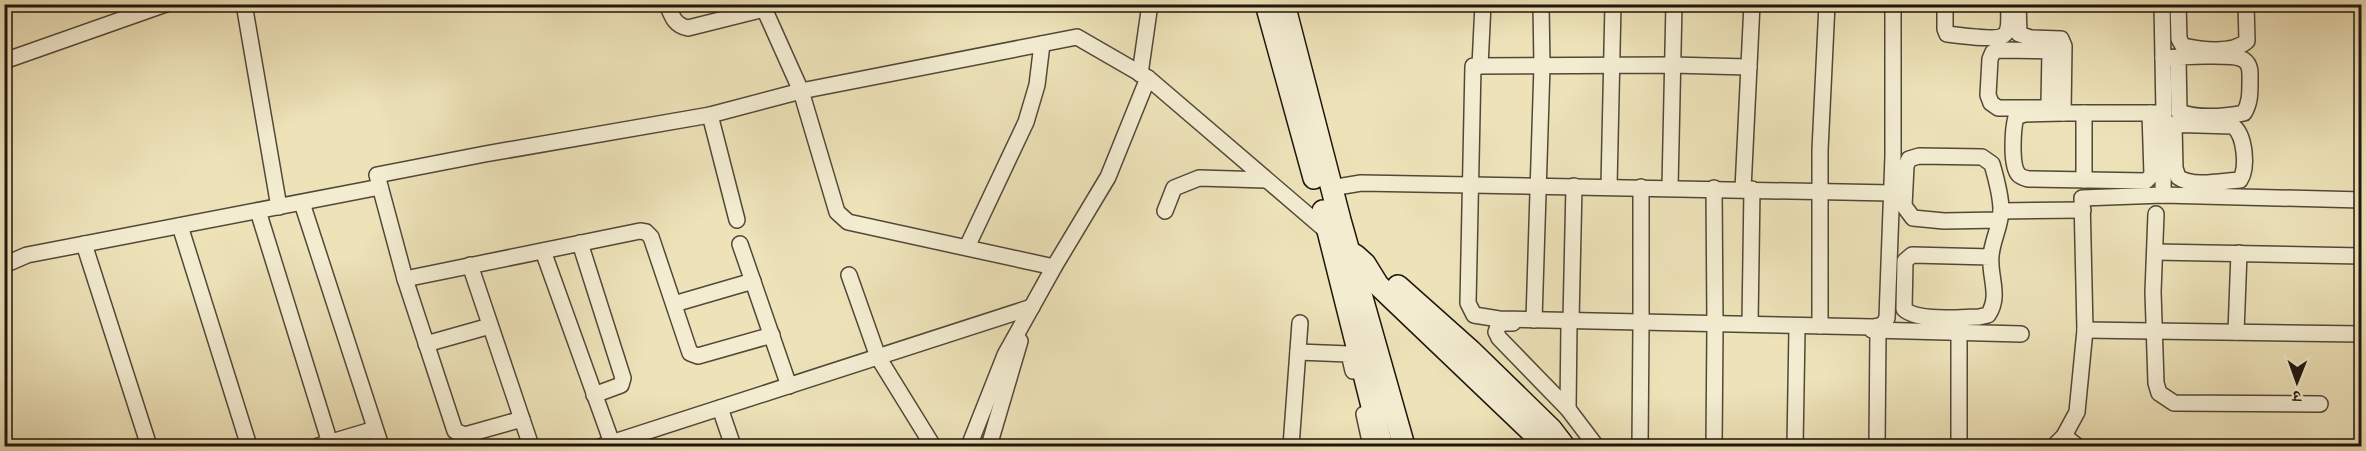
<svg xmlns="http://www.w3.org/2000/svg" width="2366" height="451" viewBox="0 0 2366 451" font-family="'IM FELL Double Pica','Noto Serif Devanagari',serif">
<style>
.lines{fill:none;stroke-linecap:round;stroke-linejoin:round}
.street-casing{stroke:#524838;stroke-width:18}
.secondary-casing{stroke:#1f150d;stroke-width:24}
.street{stroke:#f3ecd1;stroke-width:15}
.secondary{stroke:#f3ecd1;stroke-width:21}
</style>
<rect width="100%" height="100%" fill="#ede2b8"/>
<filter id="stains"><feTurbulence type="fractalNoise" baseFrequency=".00333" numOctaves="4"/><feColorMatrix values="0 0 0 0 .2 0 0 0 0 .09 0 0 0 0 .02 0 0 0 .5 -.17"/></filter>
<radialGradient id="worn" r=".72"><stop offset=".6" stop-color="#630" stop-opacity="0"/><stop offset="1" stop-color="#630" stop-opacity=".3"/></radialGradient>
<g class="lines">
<defs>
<g id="street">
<path d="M244,4L279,207"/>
<path d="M667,4C672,16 674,25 688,28L764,9"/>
<path d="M762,4L801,91L837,212L848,222L1054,267"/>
<path d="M1945,4V29L1947,34C1957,35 1997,41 2004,35C2011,30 2008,15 2009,7"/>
<path d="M2018,4L2019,34L2031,38L2061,39L2064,46L2063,113H2164"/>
<path d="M2162,4L2164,113L2163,195"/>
<path d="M2178,4L2179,39L2183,46C2201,50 2233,54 2247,41L2246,4"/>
<path d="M2050,51L2049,104L2046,108H1998L1991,103L1988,95L1990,59L1993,52L1999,50L2063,51"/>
<path d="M2163,58C2177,57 2235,53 2244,60C2251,65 2250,73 2250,81C2250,94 2250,103 2244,113C2223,117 2199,119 2179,112L2178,57"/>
<path d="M4,61L166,4"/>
<path d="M1480,66L1483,4"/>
<path d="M1749,67L1672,65L1473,66L1468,303L1474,315L1499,319L1873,327L1883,325L1887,318L1893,156V4"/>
<path d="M1140,74L1150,4"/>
<path d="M2063,113L2025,114L2016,117C2013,128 2010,166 2019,175C2021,177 2025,178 2028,179L2146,181L2152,175L2150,113"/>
<path d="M710,115L737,220"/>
<path d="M2164,124L2233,126C2245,135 2248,168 2240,180C2222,181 2193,188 2178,177L2175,168L2174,125"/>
<path d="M2084,180V113"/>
<path d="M1609,186L1613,4"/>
<path d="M1670,187L1674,4"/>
<path d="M1331,188L1361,183L1892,193"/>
<path d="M1714,188L1715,323"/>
<path d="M1743,189L1752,4"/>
<path d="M302,203L381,446"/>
<path d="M258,211L330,443"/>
<path d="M1165,211L1174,188L1199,178L1266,180"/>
<path d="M2001,211L2083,210"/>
<path d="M2156,214L2153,292L2156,383L2159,393L2174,403L2320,404"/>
<path d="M180,226L249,446"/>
<path d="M580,243L623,378L621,385L594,395"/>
<path d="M84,244L149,446"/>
<path d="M740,244L789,386"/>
<path d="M967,247L1026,122L1037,85L1042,44"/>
<path d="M543,251L612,443"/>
<path d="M2155,252L2362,256"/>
<path d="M1991,257L1912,255L1905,261L1904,309C1918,322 1961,317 1979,317L1988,315C2001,296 1989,277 1991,256C1992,241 2001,225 2001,210C2001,195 1996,178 1992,164L1982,157L1919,156L1909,159L1906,166L1904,206L1913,218L1944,221L1999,220"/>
<path d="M4,265L27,255L380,187"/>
<path d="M470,265L531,446"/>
<path d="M849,275L878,357L933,446"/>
<path d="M405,279L640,231L646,232L651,237L690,353L698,356L772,335"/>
<path d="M674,304L753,281"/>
<path d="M1534,320L1542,66L1541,4"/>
<path d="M1571,320L1574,186"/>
<path d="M1641,322V187"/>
<path d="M1513,323H1503L1498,326L1496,332L1499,338L1568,409L1596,446"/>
<path d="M1750,324L1752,189"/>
<path d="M1820,326V150L1827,4"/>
<path d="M1872,330L2021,334"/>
<path d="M2085,330L2362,334"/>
<path d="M1959,332V446"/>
<path d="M2236,332L2239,253"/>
<path d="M426,344L490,326"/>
<path d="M1298,352L1349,354L1353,371"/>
<path d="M720,408L733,446"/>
<path d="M1568,409L1569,324"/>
<path d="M1364,414L1371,446"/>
<path d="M522,419L465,435L455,431L405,279L377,175L485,154L710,115L801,91L1077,37L1148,78L1329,233"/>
<path d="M2064,436L2077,446"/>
<path d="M318,446L375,429"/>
<path d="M602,446L1032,307"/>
<path d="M969,446L1005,355L1054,267L1108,177L1148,78"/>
<path d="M989,446L1020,341"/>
<path d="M1291,446L1300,323"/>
<path d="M1640,446L1641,325"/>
<path d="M1714,446L1715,327"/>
<path d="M1795,446L1797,329"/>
<path d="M1877,446L1878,330"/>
<path d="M2054,446L2064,436L2077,412L2085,330L2082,198L2163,195L2362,200"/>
</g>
<g id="secondary">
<path d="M1266,4L1314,178"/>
<path d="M1284,4L1340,220L1404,446"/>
<path d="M1323,211L1382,446"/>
<path d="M1355,255L1365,264L1378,285L1533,433L1543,446"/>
<path d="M1398,286L1471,351L1551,429L1564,446"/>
</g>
</defs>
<!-- street casing -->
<use href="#street" class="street-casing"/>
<!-- secondary casing -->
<use href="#secondary" class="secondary-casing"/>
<!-- street -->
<use href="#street" class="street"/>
<!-- secondary -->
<use href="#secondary" class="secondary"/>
</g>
<!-- margin -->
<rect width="2366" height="451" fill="none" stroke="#ede2b8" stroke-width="24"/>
<rect x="6" y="6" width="2354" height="439" fill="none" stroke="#1f150d" stroke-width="3"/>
<rect x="12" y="12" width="2342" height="427" fill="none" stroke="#1f150d" stroke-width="1.5"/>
<!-- north arrow -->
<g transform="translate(2297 382) rotate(181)" stroke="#f3ecd1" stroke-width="4.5" paint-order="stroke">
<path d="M0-4.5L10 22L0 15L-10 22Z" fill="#1f150d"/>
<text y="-9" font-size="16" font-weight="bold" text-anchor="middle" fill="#1f150d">उ</text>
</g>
<rect width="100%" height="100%" filter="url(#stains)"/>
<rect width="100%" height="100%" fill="url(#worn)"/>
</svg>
